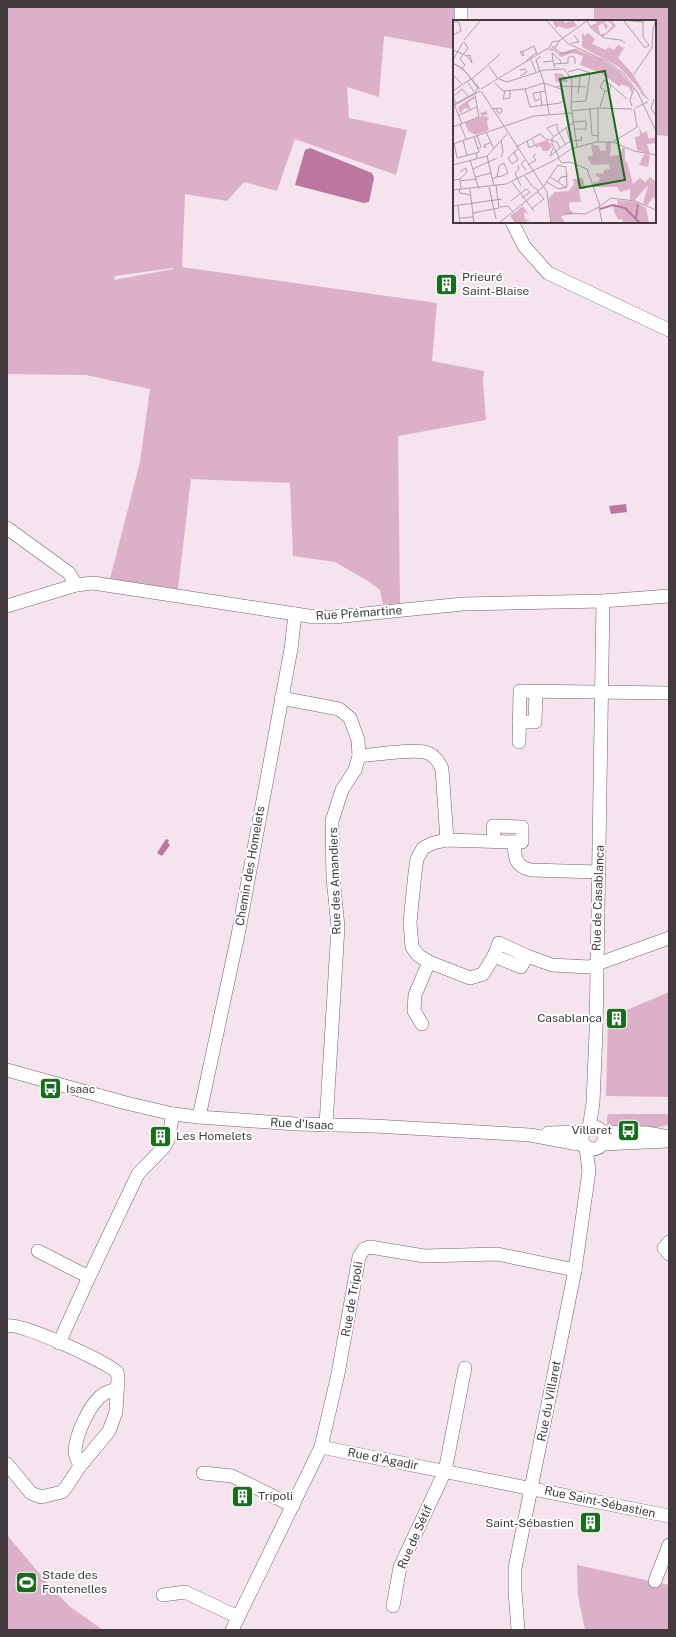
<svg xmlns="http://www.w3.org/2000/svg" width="676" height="1637" viewBox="0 0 676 1637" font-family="'Public Sans',sans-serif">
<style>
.green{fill:#ddb0ca;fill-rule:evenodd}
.water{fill:#bb77a0}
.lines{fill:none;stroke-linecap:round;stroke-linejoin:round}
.minor-casing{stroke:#71616a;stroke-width:14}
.minor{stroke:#fff;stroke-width:13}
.labels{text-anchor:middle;stroke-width:4;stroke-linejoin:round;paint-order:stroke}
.poi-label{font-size:12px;fill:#423a3e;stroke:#fff;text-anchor:start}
.street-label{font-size:12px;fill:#423a3e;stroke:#fff}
.inset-river{fill:none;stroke:#bb77a0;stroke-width:2}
.inset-road{fill:none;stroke:#ad9fa7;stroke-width:1}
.view{fill:#156f1a;fill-opacity:0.15;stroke:#156f1a;stroke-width:2}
.inset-edge{fill:none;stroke:#423a3e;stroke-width:2}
</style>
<rect width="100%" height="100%" fill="#f5e3ed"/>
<!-- green -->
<g class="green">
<path d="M7,7H461V21H454V49L384,36L379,97L347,87L349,118L407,130L396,175L295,139L277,191L244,182L227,201L185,194L182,267L437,303L432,361L484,371L483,381L486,420L398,436L400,603L383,605L380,590L368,581L335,562L293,556L290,483L191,479L178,589L110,579L140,462L150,389L86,375L7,374ZM173,268V269L114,280L115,276Z"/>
<path d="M594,7H669V136L655,135V21H594Z"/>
<path d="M669,992V1097L606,1096L608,1018Z"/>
<path d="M609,1114H669V1125L654,1128H612L607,1124V1117Z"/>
<path d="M7,1535L50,1586L69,1606L103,1630H7Z"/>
<path d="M577,1565L669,1585V1630H585L578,1596Z"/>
</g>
<!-- water -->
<g class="water">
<path d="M310,148L372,173L374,178L369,202L364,203L295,185L305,150Z"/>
<path d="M626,504L627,512L611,514L609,506Z"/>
<path d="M166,839L169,840L168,843L170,845L162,856L157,853Z"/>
</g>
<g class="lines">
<defs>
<g id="minor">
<path d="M461,7V21"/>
<path d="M512,222L524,246L548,273L669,330"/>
<path d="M7,528L69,573L76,585"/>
<path d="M7,606L76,585L93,583L315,617H334L463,604L603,601L669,596"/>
<path d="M281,698L339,709L350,718L358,740L359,756L355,770L342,790L332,821L333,878L338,927L326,1125"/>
<path d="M519,722H535L536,692"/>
<path d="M519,742L520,691L669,693"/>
<path d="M359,756C374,755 416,748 428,753C436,757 439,762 442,769L447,840"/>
<path d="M494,841L493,826L522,827V842H514"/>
<path d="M599,872L531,870C514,866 515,857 514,842L447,840L433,843L423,848L417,859L415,873L410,922L412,947L418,955L429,962L470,978L483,974L494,956L521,967L527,956L552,965L589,967L669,938"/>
<path d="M494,956L499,943L527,956"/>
<path d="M422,1024L414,1011L415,995L429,962"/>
<path d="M7,1070L126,1103L173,1114L199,1117L296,1124L374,1126L530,1135L584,1145"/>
<path d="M199,1117L238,935L291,649L295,614"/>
<circle cx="593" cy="1138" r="11"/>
<path d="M589,1128L593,1103L596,1033L603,601"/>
<path d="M603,1132L647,1133L669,1137"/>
<path d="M548,1133L584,1132"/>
<path d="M603,1144L667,1141"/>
<path d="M669,1242L664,1248L669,1254"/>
<path d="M38,1251L89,1277"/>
<path d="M7,1326C21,1322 104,1361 117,1372L118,1378L116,1412L109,1431L80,1466L67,1486L62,1492L41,1497L31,1493L7,1464"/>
<path d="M59,1343L89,1277L138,1174L164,1147L168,1140L173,1114"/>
<path d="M321,1447L669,1516"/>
<path d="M80,1466C78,1461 75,1456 75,1451C76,1434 90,1402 105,1393C109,1391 114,1390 117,1389"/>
<path d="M203,1473L232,1476L293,1506"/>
<path d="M655,1581L669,1545"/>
<path d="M163,1595L185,1592L238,1617"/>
<path d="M393,1606L400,1567L445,1471L465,1368"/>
<path d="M232,1630L321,1447L338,1374L359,1257L364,1249L370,1247L424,1256L497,1254L575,1270"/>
<path d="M518,1630L515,1591V1568L575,1270L589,1171L586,1148"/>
</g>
</defs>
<!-- minor casing -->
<use href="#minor" class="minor-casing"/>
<!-- minor -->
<use href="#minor" class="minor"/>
</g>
<!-- icons -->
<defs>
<symbol id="building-square" viewBox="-11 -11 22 22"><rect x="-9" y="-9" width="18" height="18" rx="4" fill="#156f1a" stroke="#fff"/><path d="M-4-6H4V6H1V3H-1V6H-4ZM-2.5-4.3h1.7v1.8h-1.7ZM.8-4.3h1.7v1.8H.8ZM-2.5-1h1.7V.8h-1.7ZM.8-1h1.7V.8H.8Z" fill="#fff"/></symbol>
<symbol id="bus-square" viewBox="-11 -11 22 22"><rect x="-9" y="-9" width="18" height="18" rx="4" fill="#156f1a" stroke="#fff"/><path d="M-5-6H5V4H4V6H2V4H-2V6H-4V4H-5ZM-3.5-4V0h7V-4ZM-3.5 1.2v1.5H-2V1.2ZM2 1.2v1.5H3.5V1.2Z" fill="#fff"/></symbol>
<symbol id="stadium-square" viewBox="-11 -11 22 22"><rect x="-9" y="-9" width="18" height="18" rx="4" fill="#156f1a" stroke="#fff"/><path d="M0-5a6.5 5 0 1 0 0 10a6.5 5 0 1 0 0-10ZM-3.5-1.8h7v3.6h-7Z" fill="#fff"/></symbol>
</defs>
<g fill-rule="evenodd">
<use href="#building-square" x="434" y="272" width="25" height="25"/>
<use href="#building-square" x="604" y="1006" width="25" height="25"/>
<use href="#bus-square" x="38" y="1076" width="25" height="25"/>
<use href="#bus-square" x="616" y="1118" width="25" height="25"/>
<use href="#building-square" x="148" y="1124" width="25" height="25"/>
<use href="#building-square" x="230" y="1484" width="25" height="25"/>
<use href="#building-square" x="578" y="1510" width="25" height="25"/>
<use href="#stadium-square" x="14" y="1570" width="25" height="25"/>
</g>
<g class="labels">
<!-- poi labels -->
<g class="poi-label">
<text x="462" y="281">Prieuré<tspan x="462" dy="14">Saint-Blaise</tspan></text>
<text x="602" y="1022" text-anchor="end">Casablanca</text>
<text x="66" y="1093">Isaac</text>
<text x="612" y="1134" text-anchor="end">Villaret</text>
<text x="176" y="1140">Les Homelets</text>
<text x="258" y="1500">Tripoli</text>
<text x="574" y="1527" text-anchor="end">Saint-Sébastien</text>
<text x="42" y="1579">Stade des<tspan x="42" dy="14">Fontenelles</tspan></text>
</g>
<!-- street labels -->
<g class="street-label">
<text transform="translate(359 613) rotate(-4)" y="4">Rue Prémartine</text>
<text transform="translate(250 866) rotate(-80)" y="4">Chemin des Homelets</text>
<text transform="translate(335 881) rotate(-92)" y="4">Rue des Amandiers</text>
<text transform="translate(598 898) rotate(-88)" y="4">Rue de Casablanca</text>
<text transform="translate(302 1124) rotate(3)" y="4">Rue d'Isaac</text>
<text transform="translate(352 1299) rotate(-80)" y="4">Rue de Tripoli</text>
<text transform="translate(549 1401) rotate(-79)" y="4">Rue du Villaret</text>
<text transform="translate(383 1459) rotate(11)" y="4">Rue d'Agadir</text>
<text transform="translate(600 1502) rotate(12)" y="4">Rue Saint-Sébastien</text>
<text transform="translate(415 1537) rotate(-66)" y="4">Rue de Sétif</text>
</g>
</g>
<!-- overview -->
<g transform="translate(453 20)">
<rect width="203" height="203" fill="#f5e3ed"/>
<path d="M99,0H112L111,3L120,0L124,6L113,9L106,6L103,8ZM142,0H158L163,6L150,17L137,6L144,3ZM154,1L160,5L153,13L147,14L145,6L150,3L153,10L155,6L151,2ZM129,13L132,16L135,13L142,19L139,24L153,30L155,27L161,30L165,25L171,28L165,38L180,54L194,78L166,47L129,27ZM99,28L106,33L122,29L148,39L167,52L180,67L178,73L176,67L168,64L167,67L148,53L127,45L130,36L120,33L108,37L101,31L94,30ZM101,53L110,54L115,62H103ZM21,76L22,78L15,83L18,90L12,88L7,93L5,87ZM25,90L28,93L33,91L35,95H29L36,98L34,102L36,110L23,115L15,111L12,103L29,96ZM186,106L189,113L194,111L195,118H203V123L194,124L197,134L184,130L182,117L187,116ZM94,120L99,126L95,131H90L87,126L83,128L82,124ZM153,122H158L157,136L167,135L170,127L172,128V141L174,142L180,164L187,158L192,162L197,157L203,162V179L200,177L194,186L190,183L195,165L181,181H177V169L167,172L164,167H141L140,162H145L147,158L143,156V153L150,154L151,150L157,149L156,144L139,145L134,137L140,135L138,124L146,126L147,131L153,130ZM191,134L197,135L195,147L186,145ZM130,158L132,169H126L128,182H117L116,185L117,190L122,194L108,196L111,202L98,203L96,178L102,172L116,171L121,164L120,159ZM164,180L183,182L193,188L196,203H166L170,201L169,199L165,200L161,191L160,184L165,186ZM70,186L76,195L71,192L72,199L77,201L62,203L57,196Z" fill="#ddb0ca" fill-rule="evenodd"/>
<path class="inset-river" d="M147,189L160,185L172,188L187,203M183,198L185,184"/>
<path class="inset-road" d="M93,0L114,23L153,41L170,53L185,73L203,111M169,0L190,2M134,1L139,9L151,18L168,20L172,23M171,1L192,28L196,25L190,17V0M0,2H6L8,11L0,15M11,20L28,0M118,23L126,22L121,15M99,27H103L106,21L135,0M101,28L110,34L124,29M0,30L14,36L17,35L19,43L14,36M67,32L69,31L71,35L70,36ZM69,32L81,26L84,34M88,36L83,40L91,63L96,94M0,40L10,22M78,40L83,52M73,41L84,32M100,41L99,33L107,40L108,43M90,42L100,41L102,48M0,43L10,49L27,69M0,43L12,51L25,68L22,73L0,85M101,44L115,43V38L119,36L122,38V44M36,46L45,59M9,48L12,45L7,39L15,28L11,22M67,50L72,49L74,52L67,56M115,52L126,49L137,53L133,81L118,82M181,54L199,28L200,9L203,0M0,55L9,64M19,59L47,34M46,59L54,62L91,50L111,49L119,60L118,90M14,61L21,72M42,63L50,71L72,69M91,63L108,69L110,81L107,83L77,87L72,69ZM158,65L174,79M104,66L133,67M28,69L97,27L99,22L106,21M0,71L18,59M28,71L94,172L98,203M52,71L50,79L57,78V71M87,72L80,73L82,81L87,79M187,72L196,80M125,74L127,57M22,75L26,97M201,79L198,88L203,96M3,83L0,77L9,69L15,76M1,84L9,104M0,86L27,71M89,86L87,72L93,71M179,86L177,80L181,68M147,87L152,71H156L158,65L151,60L147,67L152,71M182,88L195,82M39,89L48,88L49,92L46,94L43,89M137,89L139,115L145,116M118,91L145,88L179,89M119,92L124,127M6,95L24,87M7,104L13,119M0,107L26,97M113,107L117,122M33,112L41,129M24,116L28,127L25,129M100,116L94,108L104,104V109L113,125M21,117L26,132L23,133M10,120L14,135M74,121L76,128L82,125L79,119M145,122V88M160,122L181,131L203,135M1,123L4,138L23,133L24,138M0,124L81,96L119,93M32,125V128L31,125H32L36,123H37M63,127L87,114L93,119L104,122L107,128L97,136L100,128M107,128L118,121L129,120L128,116M61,132L65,140L59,144L55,138L61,132L65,129M34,136L41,166M48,137L50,132L48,120M106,137L99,124V118L121,102L133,101V109H122M105,138L109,143L117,142L134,149L147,186M17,140L26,169M72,140L68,144L73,150M0,145L34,136L54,114M65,145L66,149L62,153L68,166M75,145L83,140L80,136L83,134M20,149L44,138M72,156L78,165L86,171M23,157L38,153M97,157L114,168M7,159L14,152L13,148L7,152M39,159L44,157L49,156L55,153L51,143L46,146L44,157M0,160L7,159L8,169M7,161L24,159M59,162L81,191M94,162L105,169L114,167L113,147L104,145M105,162L108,157L115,156M91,166L105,145M36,167L43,199M6,169L7,173L18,175M17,169L21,203M0,170L53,164L102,140L118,129L143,122H160L184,107L181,89M58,181L73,169L77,172L69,178M0,186L49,179M5,186L7,203M47,187L55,186L60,192M78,189L91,179L85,172M20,193L46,188L43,165M110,193L132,194L146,187M7,198L20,197M46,203L90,167M149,203L146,187L158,178L182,181L203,190"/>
<path class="view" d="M152,51L172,160L127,168L107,59Z"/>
<rect width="203" height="203" class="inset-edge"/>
</g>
<!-- border -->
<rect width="676" height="1637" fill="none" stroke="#423a3e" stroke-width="16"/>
</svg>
